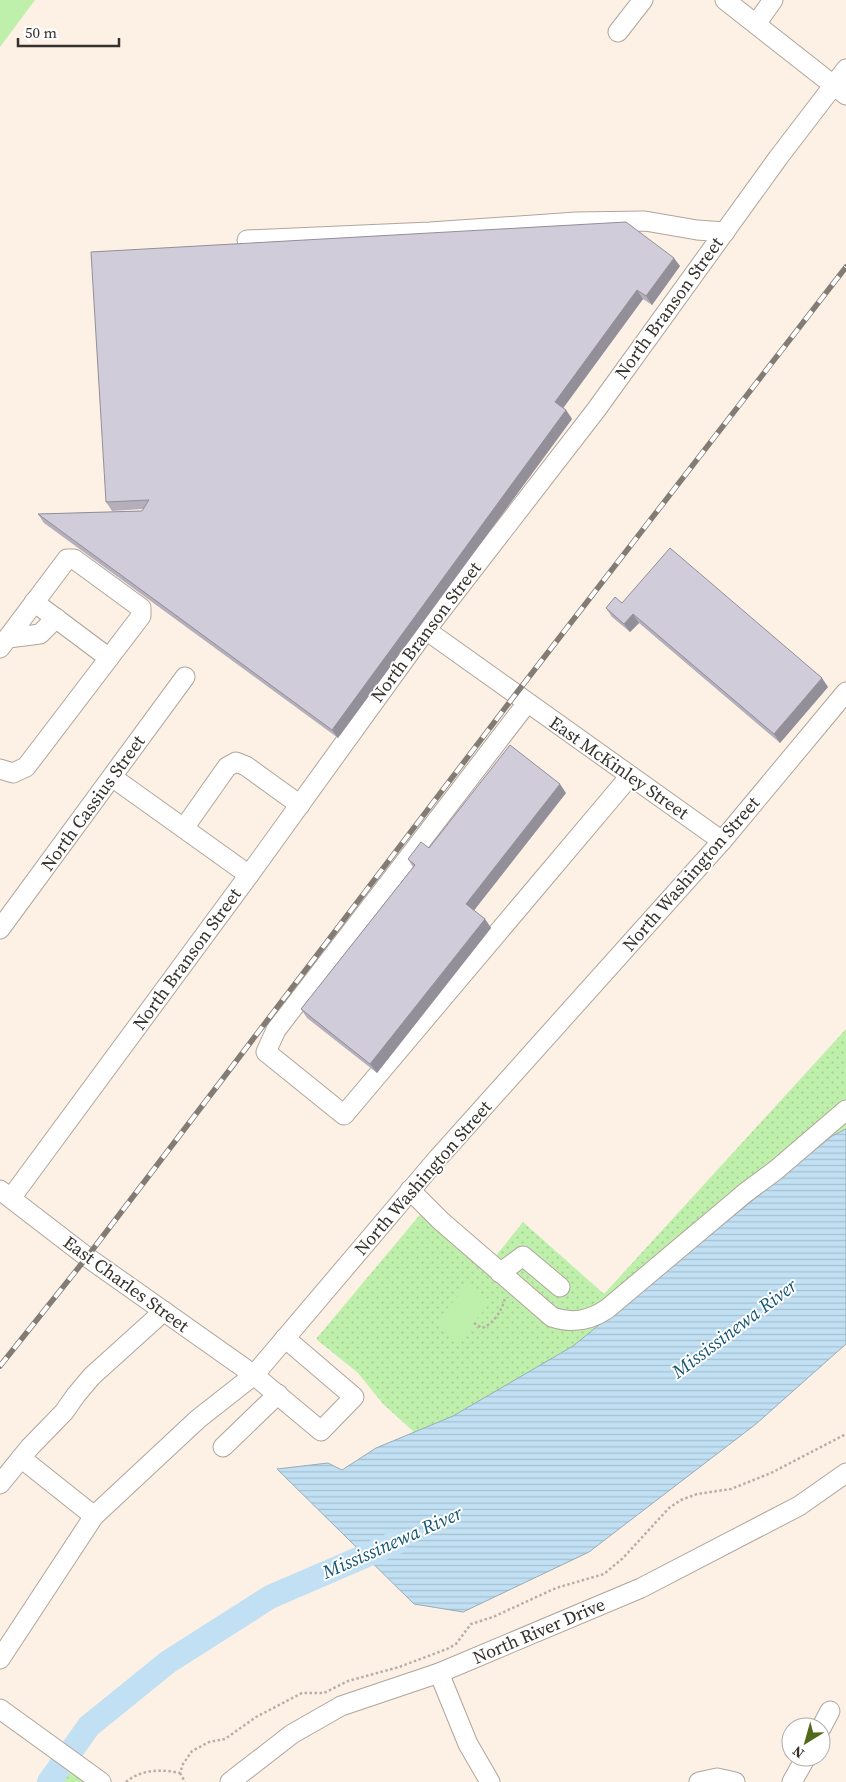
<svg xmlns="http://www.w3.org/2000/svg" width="846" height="1782" viewBox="0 0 846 1782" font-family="'Source Serif 4',serif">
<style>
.park{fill:url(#park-dots)}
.pitch{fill:#bff0ab}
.water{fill:url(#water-rules);stroke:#97acb7}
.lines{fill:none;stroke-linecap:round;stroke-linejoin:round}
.river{stroke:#c1e0f3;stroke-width:24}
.minor-casing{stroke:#b0a59a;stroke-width:21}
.path{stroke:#b7aea5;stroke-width:2.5;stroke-dasharray:2.5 2.5;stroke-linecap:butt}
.minor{stroke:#fff;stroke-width:19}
.rail-casing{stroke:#837c75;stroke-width:5.5}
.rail{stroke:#fff;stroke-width:4;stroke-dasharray:11;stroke-linecap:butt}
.wall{fill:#b4afbb}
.shaded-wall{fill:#928f99}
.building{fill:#d1ccda;stroke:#928f99}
.labels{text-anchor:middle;stroke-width:4;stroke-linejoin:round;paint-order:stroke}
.street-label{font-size:18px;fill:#35312c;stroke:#fff}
.water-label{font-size:19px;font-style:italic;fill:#155676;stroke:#fff}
</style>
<defs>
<pattern id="park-dots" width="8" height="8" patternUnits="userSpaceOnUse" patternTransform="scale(1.25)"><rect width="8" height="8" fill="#bff0ab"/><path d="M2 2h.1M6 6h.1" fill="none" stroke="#a5ce93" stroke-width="1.8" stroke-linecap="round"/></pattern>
<pattern id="water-rules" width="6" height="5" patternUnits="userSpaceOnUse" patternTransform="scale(1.25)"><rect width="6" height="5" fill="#c1e0f3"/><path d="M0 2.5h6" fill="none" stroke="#a6c1d0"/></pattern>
</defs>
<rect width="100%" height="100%" fill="#fdf1e6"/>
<!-- park -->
<g class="park">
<path d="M846,1029V1129L832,1136L573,1346L453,1416L414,1432L383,1404L358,1373L316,1339L423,1211L486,1268L523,1222L604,1294Z"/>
<path d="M66,1758L99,1782H54Z"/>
</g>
<!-- pitch -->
<g class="pitch">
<path d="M0,0H35L0,47Z"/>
<path d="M469,1283L491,1302L458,1342L436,1322Z"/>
</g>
<!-- water -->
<path class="water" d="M846,1129V1344L756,1424L589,1552L463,1612L414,1604L277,1469L328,1463L342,1470L376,1448L453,1416L573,1346L832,1136Z"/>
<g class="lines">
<!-- river -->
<path class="river" d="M49,1782L89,1726L168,1662L270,1597L395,1543"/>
<defs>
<g id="minor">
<path d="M725,0L846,95"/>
<path d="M756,24L773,0"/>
<path d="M618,32L643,0"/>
<path d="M247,240L430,232L576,222L645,221L697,230L725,232"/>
<path d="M34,602L109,658"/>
<path d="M426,630L722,841"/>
<path d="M8,638L40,634L56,618"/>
<path d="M0,648L67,559H74L141,608V616L26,767L13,773L0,769"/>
<path d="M527,703L276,1030L266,1052L344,1115L630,776"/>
<path d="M112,777L249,875"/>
<path d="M184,828L227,767L236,762L246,766L300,805"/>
<path d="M0,929L185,677"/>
<path d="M0,1190L87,1257L254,1375L321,1431L354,1397L285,1338"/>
<path d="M410,1190L441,1221L552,1317C572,1324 589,1321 607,1309L745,1193L776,1170L846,1110"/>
<path d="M11,1198L249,875L426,630L596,410L778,158L846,69"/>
<path d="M500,1273L523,1256L560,1287"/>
<path d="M223,1447L278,1394"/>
<path d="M21,1458L94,1516"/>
<path d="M0,1484L30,1447L64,1412L76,1395L92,1376L164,1311"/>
<path d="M0,1659L94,1516L198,1419L254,1375L438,1158L722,841L846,692"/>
<path d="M439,1673L468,1744L490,1782"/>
<path d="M0,1709L101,1782"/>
<path d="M821,1728L830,1711"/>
<path d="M230,1782L292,1734L341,1706L439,1673L641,1588L799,1506L846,1473"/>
<path d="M699,1782L717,1778L735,1782"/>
<path d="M792,1782L806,1757"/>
</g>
</defs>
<!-- minor casing -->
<use href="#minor" class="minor-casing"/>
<!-- path -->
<g class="path">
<path d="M474,1323L482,1328C494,1324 503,1309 505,1297"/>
<path d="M180,1773L185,1782"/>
<path d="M126,1782C141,1769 162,1769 180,1773L183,1764L192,1751L209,1742L225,1739L256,1717L302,1693H324L348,1681L399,1667L447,1649L456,1644L471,1624L493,1617L556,1588L604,1574L623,1558L669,1508L681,1500L697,1494L731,1489L771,1473L846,1434"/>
</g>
<!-- minor -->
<use href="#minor" class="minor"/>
<defs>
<path id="rail" d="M0,1366L87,1257L515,695L846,267"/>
</defs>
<!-- rail casing -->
<use href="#rail" class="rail-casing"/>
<!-- rail -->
<use href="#rail" class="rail"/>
</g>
<!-- wall -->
<g class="wall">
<path d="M680,266L652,305L643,299L563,408L566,410L572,419L338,738L44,523L38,514L142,511L143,509L112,511L106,502Z"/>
<path d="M622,603L828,687L780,743L639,623L630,632L612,617L606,608Z"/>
<path d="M566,793L474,910L485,919L491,928L377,1073L307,1018L301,1009L413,867L408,859L429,848Z"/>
</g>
<!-- shaded-wall -->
<g class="shaded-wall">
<path d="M674,258L680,266L652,305L646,296Z"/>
<path d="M637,290L643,299L561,411L555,402Z"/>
<path d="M566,410L572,419L338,738L332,730Z"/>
<path d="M633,614L639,623L630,632L624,624Z"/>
<path d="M822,678L828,687L780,743L774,734Z"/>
<path d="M560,784L566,793L472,913L466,904Z"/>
<path d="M485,919L491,928L377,1073L370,1064Z"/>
</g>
<!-- building -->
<g class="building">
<path d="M626,222L674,258L646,296L637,290L555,402L566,410L332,730L38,514L142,511L149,500L106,502L91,252Z"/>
<path d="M670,548L822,678L774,734L633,614L624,624L606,608L615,597L622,603Z"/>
<path d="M510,745L560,784L466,904L485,919L370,1064L301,1009L415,865L408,859L421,842L429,848Z"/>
</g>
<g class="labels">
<!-- street labels -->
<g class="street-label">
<text transform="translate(669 308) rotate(-54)" y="6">North Branson Street</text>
<text transform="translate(426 632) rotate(-53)" y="6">North Branson Street</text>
<text transform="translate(619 768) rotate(35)" y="6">East McKinley Street</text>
<text transform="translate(93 803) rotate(-54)" y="6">North Cassius Street</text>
<text transform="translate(691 874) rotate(-49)" y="6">North Washington Street</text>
<text transform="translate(187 959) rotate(-54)" y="6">North Branson Street</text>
<text transform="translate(423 1178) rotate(-49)" y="6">North Washington Street</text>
<text transform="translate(126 1284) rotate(36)" y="6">East Charles Street</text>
<text transform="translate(539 1631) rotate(-23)" y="6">North River Drive</text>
</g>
<!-- water labels -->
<g class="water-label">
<text transform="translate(734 1328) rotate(-37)" y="7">Mississinewa River</text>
<text transform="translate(392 1542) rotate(-24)" y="7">Mississinewa River</text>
</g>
</g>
<!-- north arrow -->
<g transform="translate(806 1742) rotate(217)"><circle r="24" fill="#ffffff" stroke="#aeadab"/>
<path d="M0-4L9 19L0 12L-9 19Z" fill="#51691a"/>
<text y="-8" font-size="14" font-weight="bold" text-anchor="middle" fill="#35312c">N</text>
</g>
<!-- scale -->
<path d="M18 38v8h101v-8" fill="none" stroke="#35312c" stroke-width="2.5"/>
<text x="25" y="38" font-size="15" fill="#35312c" stroke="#ffffff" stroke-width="4" paint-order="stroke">50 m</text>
</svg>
